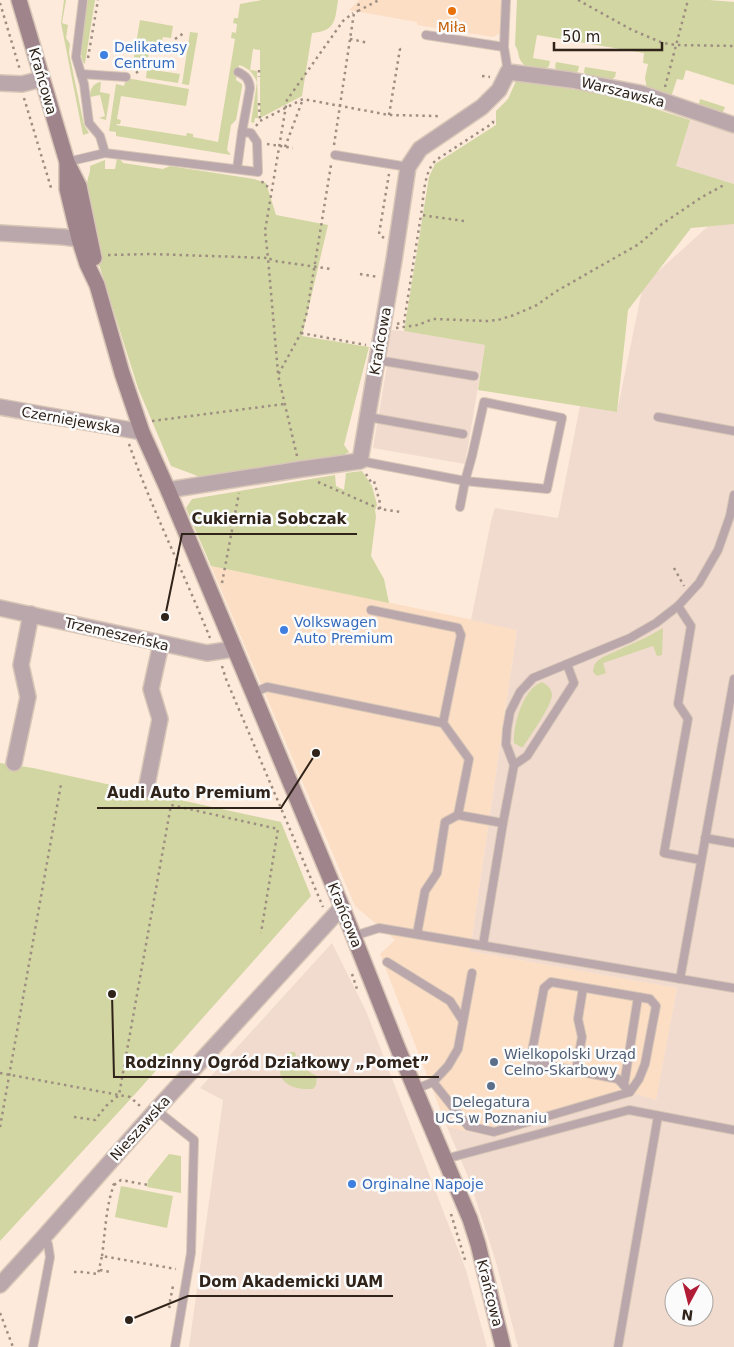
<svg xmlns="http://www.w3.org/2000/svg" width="734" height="1347" viewBox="0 0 734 1347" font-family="'DejaVu Sans',sans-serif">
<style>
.built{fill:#fcdec5}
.industrial{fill:#f1dbce;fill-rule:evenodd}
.green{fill:#d1d6a2}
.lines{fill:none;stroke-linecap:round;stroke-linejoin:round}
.lane-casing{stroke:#d8c6b7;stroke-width:10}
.street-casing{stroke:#d8c6b7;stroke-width:18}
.secondary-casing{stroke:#d8c6b7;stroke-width:18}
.path{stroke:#9e8e82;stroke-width:2.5;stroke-dasharray:2.5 4;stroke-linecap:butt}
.lane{stroke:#b9a7ab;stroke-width:8}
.street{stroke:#b9a7ab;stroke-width:15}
.secondary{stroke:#9f858b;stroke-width:15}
.food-dot{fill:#e8710a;stroke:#fbfbfb;stroke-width:2}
.shop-dot{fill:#3f7fe0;stroke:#fbfbfb;stroke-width:2}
.service-dot{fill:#5c6f8a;stroke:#fbfbfb;stroke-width:2}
.labels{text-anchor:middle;stroke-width:5;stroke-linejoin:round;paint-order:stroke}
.food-label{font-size:14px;fill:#c56008;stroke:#fbfbfb}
.shop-label{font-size:14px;fill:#366cbe;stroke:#fbfbfb;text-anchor:start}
.street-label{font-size:14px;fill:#2f231a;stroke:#fbfbfb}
.service-label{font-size:14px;fill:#4e5e75;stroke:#fbfbfb;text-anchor:start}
.leader{fill:none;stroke:#2f231a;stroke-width:2}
.callout-dot{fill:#2f231a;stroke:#fbfbfb;stroke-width:2}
.callout-label{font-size:15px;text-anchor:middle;font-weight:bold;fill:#2f231a;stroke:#fbfbfb;stroke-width:5;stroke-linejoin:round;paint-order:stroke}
</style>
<rect width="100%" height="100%" fill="#fdeada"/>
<!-- built -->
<g class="built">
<path d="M359,0H505L504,28L501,33L493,37L417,25V22L349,10Z"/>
<path d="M211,566L517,629L470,951L677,988L656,1101L637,1094L496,1137L447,1127L380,954L395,940L355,906Z"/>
</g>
<!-- industrial -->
<g class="industrial">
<path d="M690,120L734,134V184L676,166Z"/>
<path d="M725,211H734V1347H518L496,1262L469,1179L447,1127L496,1137L637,1094L656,1100L677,988L470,951L517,630L471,620L491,521L495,508L558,518L580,406L617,412L643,285ZM674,1287H704V1317H674Z"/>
<path d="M389,330L404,331L485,345L465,464L373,448L388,360L386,347Z"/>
<path d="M332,943L366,1011L466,1270L487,1347H189L223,1100L200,1088Z"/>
</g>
<!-- green -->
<g class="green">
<path d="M64,0H66L62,23L68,25L66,38L70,44L69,53L84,125L89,133L83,135L61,23Z"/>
<path d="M88,0H95L85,63L84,64C76,48 85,18 88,0Z"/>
<path d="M262,0H338C335,20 336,31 312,33L302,96L260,118V50L253,49L250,70L257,71L258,118H255L254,123L251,122L257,82C253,73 249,68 239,65L236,80L242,84V87L236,120L231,125L227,150L231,155L116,136V132L109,131L116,84L124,86L126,78L189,89L186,106L121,96L117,119L121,120L120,124H117L116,125L186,136L187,133L193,134V137L218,142L235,39L231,38L232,32L236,33L237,24L233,23L234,18H238L240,4Z"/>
<path d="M517,0H709L734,2V85L686,70L683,80L677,79L671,97L647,89L645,78L648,64L643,63L644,53L537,35L533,58L550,61L549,66L545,70C535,69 523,69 519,57C518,52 518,50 515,45Z"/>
<path d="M140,20L173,26L171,38L163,37L161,44H158L157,49L150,48L148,58H145L144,63L133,62Z"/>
<path d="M190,32L198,33L189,85L182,84Z"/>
<path d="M556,62L579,66L578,71L574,74L558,72L555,67Z"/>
<path d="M585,67L616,72L615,77L611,80L587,76L584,72Z"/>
<path d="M147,69L180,74L178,83L146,78Z"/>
<path d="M516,81L612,95L690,120L676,166L734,184V224L691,228L628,310L617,412L478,390L485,345L404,331L429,177L435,164L496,125V111L508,99Z"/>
<path d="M101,82L100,92L110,94L106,120L99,118L105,116L100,95L90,97C90,89 93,83 101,82Z"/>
<path d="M700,99L725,107L723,112L720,114L700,107L699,104Z"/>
<path d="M117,158H119L123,163L163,169L170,166L254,179L266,183L276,215L328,225L302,336L369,347L344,445L349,452L340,457L203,478L171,466L138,388L96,255L83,186L87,185C87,178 91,173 90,166L105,160V169H115Z"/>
<path d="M362,471L372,486L377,505L375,510L376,517L371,556L384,579L389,603L211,566L186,508L192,499L335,475L336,486L344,490L346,473Z"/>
<path d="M663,628L662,655L657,656L653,646L603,663L606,673L597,676L593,672C594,664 596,661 603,657L647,637Z"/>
<path d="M542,682C547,685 551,688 552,694C553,704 530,736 523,747H521L514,743C513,724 523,689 542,682Z"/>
<path d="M0,763L33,768L281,822L311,896L136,1093L0,1241Z"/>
<path d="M291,1052H295C296,1061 309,1073 317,1076L316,1085L313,1089C304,1089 292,1089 285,1082C276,1073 279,1055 291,1052Z"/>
<path d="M169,1154L181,1156V1193L147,1187L148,1180Z"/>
<path d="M121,1186L173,1196L167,1228L115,1217Z"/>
</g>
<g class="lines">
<defs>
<g id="lane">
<path d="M83,0L76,57L84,84L89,123L100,136L105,153L258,172L257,142L251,133L242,132L237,169"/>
<path d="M506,0L504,47L508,72"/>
<path d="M426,35L504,47"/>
<path d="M238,72C246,76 249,79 250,88L242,132"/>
<path d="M81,74L126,77"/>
<path d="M335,155L408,167"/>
<path d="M67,162L105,153"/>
<path d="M377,360L474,376"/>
<path d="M484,402L562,418L547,489L465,481L472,456Z"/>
<path d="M368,417L463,434"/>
<path d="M658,417L734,431"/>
<path d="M360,461L465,481L460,507"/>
<path d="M678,606L691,626L678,704L688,719L664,853L701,860"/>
<path d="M371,610L458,628L461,635L443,723"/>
<path d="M253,693L267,687L443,723L469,759L458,815L503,823L483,945"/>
<path d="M514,765L506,744L507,729L510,712L520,692L533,678L630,638L656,623L678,606L699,583L718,550L730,516L734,495"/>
<path d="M503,823L514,765L527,756L574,683L567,664"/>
<path d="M705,838L734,843"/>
<path d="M417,934L425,891L437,873L445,822L458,815"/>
<path d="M354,936L379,928L734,988"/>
<path d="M387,962L450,1001L463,1021"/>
<path d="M680,979L734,679"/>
<path d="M576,1071L582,1037L578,1019L583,988"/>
<path d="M433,1082L468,1126L494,1132L630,1092L639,1079L645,1064L656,1006L650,999L551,982L544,988L530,1062L618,1079L630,1092"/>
<path d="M624,1085L638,997"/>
<path d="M416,1089L433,1082L448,1066L458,1049L472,973"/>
<path d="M156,1110L194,1140L191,1253L175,1347"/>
<path d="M445,1159L629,1110L734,1130"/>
<path d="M33,1347L50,1257L48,1244L42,1239"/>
<path d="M618,1347L658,1116"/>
</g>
<g id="street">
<path d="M0,83L22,84L42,79"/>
<path d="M0,233L64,237L79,239L85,242L89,247"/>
<path d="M0,407L142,432"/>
<path d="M168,490L302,469L360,461L394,260L408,167L420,149L482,107L499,90L508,72L571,80L640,93L734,125"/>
<path d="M0,608L207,653L234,649"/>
<path d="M14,763L28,697L21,665L31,614"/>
<path d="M146,790L160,719L151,689L161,644"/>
<path d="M0,1285L42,1239L156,1110L342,907"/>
</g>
<g id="secondary">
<path d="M19,0L67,162L79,186L94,258"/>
<path d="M67,162V189L79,239L87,264L97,285L122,373L142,432L168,490L253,693L342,907L399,1051L470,1219L478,1244L503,1347"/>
</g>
</defs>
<!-- lane casing -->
<use href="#lane" class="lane-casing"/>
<!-- street casing -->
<use href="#street" class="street-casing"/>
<!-- secondary casing -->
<use href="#secondary" class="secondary-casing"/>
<!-- path -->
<g class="path">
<path d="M578,0L632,30L663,43L676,45L734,46"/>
<path d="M0,3L20,70"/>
<path d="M358,11L379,0"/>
<path d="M175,39L184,33"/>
<path d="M350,39L369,43"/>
<path d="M88,58L98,0"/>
<path d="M259,70V77"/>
<path d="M136,73L143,68"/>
<path d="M482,76L490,77"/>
<path d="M665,87L688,0"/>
<path d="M24,98L52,191"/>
<path d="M259,103L260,121"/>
<path d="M389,115L400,49L398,48"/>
<path d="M256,126L260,121L303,99L389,115L436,116L441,117"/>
<path d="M267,144L293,148"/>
<path d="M334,145L354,13L358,11L359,0"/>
<path d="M285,147L303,99"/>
<path d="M262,181L264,185L272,188"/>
<path d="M464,221L421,215C424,197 423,173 436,160L493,123V118"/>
<path d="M384,238L379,234L389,174"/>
<path d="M108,255L151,254L268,258L265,231L287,100L343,21L353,13"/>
<path d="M360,274L378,277"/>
<path d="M397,324L404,322L421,215"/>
<path d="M396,328L418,325L433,319L488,321L498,320L514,315L537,305L555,292L639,244L662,224L702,197L724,185"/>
<path d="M301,333L366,345"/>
<path d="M278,373L268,258L275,261L331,269"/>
<path d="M152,421L284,404"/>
<path d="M129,444C152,510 184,573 210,638"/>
<path d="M297,456L278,375L301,333L307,312L331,165"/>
<path d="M366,474L371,482L374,481L380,503V509"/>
<path d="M318,482L380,509L401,512"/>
<path d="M674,568L684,586"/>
<path d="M222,583L239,493"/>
<path d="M222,666L226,679L323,907"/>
<path d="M352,974L358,992"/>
<path d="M0,1073L130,1097L140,1106"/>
<path d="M74,1117L95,1120L106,1106L119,1095L171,805L278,829L261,933"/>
<path d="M0,1127L61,784"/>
<path d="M114,1185L121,1180L148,1185"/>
<path d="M451,1214L466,1263"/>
<path d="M102,1256C105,1235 106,1204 114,1185L112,1182"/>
<path d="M100,1270L110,1272"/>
<path d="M74,1272H82L98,1274L102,1256L176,1269"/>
<path d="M170,1308L169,1306L173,1286"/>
<path d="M0,1313L13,1347"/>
</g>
<!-- lane -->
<use href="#lane" class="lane"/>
<!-- street -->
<use href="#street" class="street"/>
<!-- secondary -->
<use href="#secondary" class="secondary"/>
</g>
<!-- markers -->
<circle class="food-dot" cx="452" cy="11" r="5"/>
<g class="shop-dot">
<circle cx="104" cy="55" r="5"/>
<circle cx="284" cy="630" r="5"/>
<circle cx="352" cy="1184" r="5"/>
</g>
<g class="service-dot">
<circle cx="494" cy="1062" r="5"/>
<circle cx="491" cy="1086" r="5"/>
</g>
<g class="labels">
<!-- food labels -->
<g class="food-label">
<text x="452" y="32">Miła</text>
</g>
<!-- shop labels -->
<g class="shop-label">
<text x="114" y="52">Delikatesy<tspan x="114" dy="16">Centrum</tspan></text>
<text x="294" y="627">Volkswagen<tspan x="294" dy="16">Auto Premium</tspan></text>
<text x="362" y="1189">Orginalne Napoje</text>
</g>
<!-- street labels -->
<g class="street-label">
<text transform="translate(43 81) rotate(74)" y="5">Krańcowa</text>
<text transform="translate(623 92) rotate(14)" y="5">Warszawska</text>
<text transform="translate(380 341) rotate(-80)" y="5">Krańcowa</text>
<text transform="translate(71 420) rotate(10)" y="5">Czerniejewska</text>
<text transform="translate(117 634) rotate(13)" y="5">Trzemeszeńska</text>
<text transform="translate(345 915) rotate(68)" y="5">Krańcowa</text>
<text transform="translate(140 1128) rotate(-48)" y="5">Nieszawska</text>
<text transform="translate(490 1293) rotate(76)" y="5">Krańcowa</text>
</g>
<!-- service labels -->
<g class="service-label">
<text x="504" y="1059">Wielkopolski Urząd<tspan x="504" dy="16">Celno-Skarbowy</tspan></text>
<text x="491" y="1107" text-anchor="middle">Delegatura<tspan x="491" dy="16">UCS w Poznaniu</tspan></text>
</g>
</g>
<!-- callouts -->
<path class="leader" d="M165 617L182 534H357M316 753L281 808H97M112 994L114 1077H439M129 1320L188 1296H393"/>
<g class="callout-dot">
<circle cx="165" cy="617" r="5"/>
<circle cx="316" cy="753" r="5"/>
<circle cx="112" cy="994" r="5"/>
<circle cx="129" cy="1320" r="5"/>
</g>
<g class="callout-label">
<text x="269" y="524">Cukiernia Sobczak</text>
<text x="189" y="798">Audi Auto Premium</text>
<text x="277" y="1068">Rodzinny Ogród Działkowy „Pomet”</text>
<text x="291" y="1287">Dom Akademicki UAM</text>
</g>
<!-- north arrow -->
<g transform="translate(689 1302) rotate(187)"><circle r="24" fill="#fbfbfb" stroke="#a9a5a1"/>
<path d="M0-4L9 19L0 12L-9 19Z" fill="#b11d37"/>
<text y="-8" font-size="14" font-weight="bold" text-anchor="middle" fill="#2f231a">N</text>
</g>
<!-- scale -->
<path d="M554 42v8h108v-8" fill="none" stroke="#2f231a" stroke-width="2.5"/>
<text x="562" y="42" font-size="15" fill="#2f231a" stroke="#fbfbfb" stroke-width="4" paint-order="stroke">50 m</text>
</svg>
